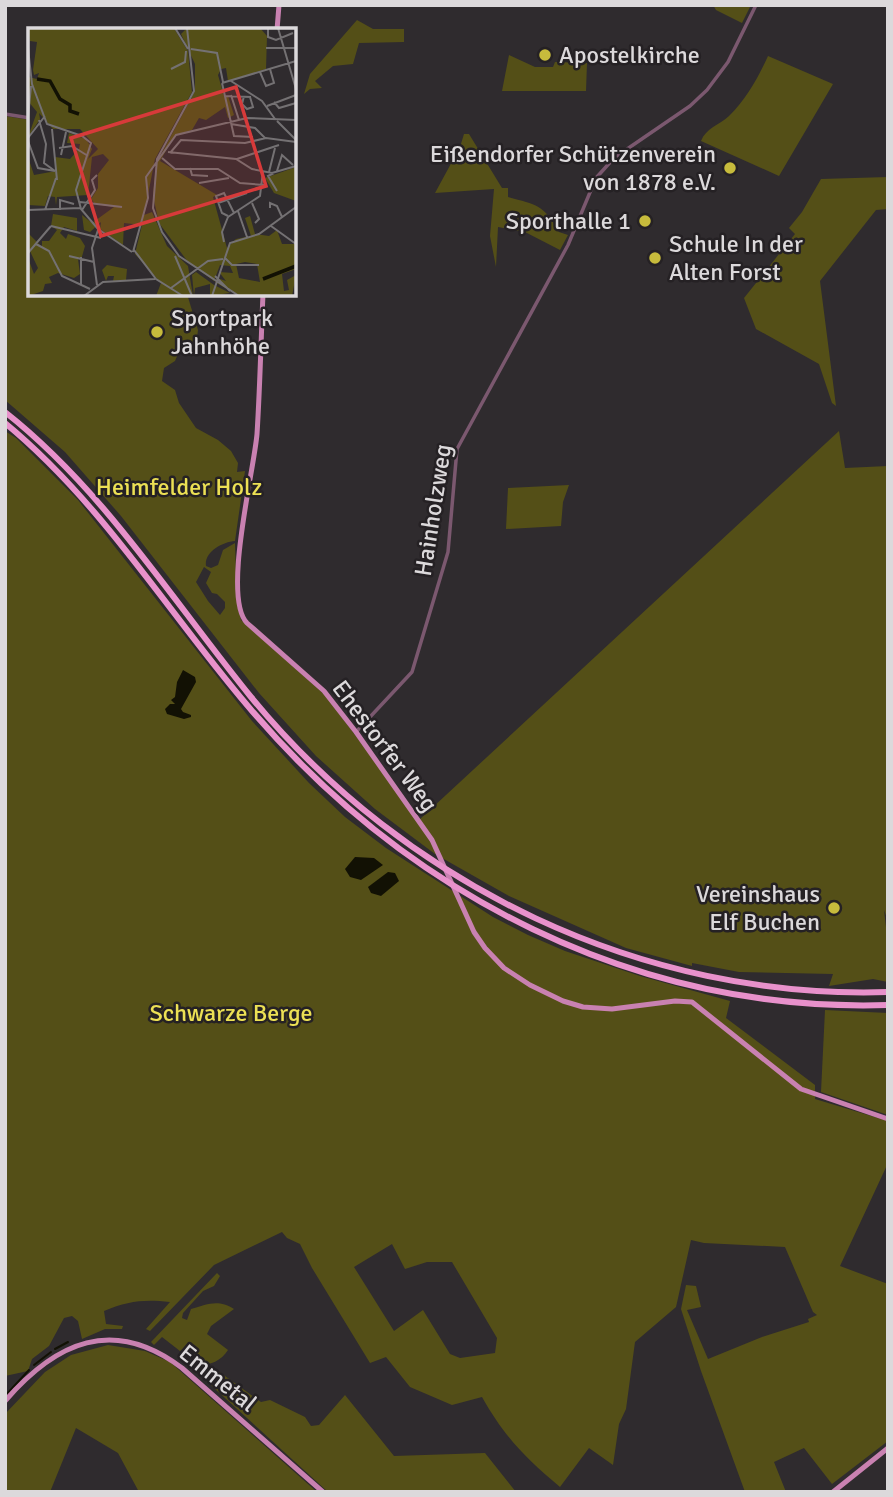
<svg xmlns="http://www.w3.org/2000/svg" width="893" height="1497" viewBox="0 0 893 1497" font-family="Signika,sans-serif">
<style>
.green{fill:#544f17;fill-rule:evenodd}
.water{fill:#121104}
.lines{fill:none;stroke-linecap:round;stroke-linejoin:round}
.stream{stroke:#121104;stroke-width:2}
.minor{stroke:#7b586f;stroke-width:3.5}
.major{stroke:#c981b1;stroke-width:5}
.highway{stroke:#e891cb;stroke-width:6}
.poi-dot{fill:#c7bb3c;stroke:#252124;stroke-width:2.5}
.labels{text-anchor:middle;stroke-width:5;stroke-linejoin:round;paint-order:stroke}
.poi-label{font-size:24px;fill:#dcd9db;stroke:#252124;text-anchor:start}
.park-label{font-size:24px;fill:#ece054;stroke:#252124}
.street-label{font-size:24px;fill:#dcd9db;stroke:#252124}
.inset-river{fill:none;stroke:#121104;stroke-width:3.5}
.inset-road{fill:none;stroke:#747173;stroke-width:2}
.view{fill:#d73a3a;fill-opacity:0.15;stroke:#d73a3a;stroke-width:3.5}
.inset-edge{fill:none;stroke:#dcd9db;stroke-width:3.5}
</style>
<rect width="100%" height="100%" fill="#2f2b2e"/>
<!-- green -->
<g class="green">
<path d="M713,5H751L742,23L716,10Z"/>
<path d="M357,20L373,29H404V42L359,43L353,64L333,66L315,81L322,88L310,89L304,94L310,74Z"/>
<path d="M509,55L535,67H553L555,62L587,63L586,91H502Z"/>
<path d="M768,56L833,84L779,176L701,141C706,128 719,125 729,116C746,100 759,76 768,56Z"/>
<path d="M5,116L30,120V294H187L198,330L197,338L195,343L179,352L175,361L164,368L162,381L175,390L179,403L196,428L218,440L231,451L238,463L237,472L245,471L235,541C222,542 204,552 206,566L211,568L218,565L223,550L235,543L237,604L241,620L325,695L419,820L839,431L845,468L888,466V921L884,910L888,944V982L873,979L829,986L833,974L739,972L692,963V966L626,948L509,896L435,854L375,809L316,756L259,693L121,516L65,452L5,400ZM204,567L211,572L206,583L212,593L217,594L225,602V608L220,615L208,601L196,582Z"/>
<path d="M464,134H469L502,188H508V197C537,205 543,204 559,232L568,235L560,250L525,232L498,227L496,267L490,236L494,189L435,193L460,147Z"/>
<path d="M888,177V209L876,210L820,281L836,406L832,403L819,364L756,329L744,298L795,234L789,228L802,212L821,179Z"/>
<path d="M5,431L16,438L78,500L252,721L309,783L345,817L386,848L493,917L528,935L565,951L640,976L730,1001L726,1018L815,1085V1099L888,1121V1163L840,1266L888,1284V1441L832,1484L804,1448L774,1462L786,1492H745L701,1371L681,1309L686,1285L696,1286L701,1307L687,1310L708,1359L762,1337L809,1322L808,1319L817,1315L813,1312L785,1247L704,1243L691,1240L676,1307L635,1342L626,1409L619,1424L613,1465L589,1448L560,1487C525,1458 504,1436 482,1397L452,1405L410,1387L386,1357L370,1363L312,1268L300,1244L287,1238L282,1232L214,1265L150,1331L146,1329L170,1302C144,1299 128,1301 104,1311L106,1324L123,1326L122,1329H105L82,1339L78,1321L72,1316L64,1318L49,1346L32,1359L28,1371L5,1376ZM392,1244L405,1269L427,1262H452L497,1338L495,1353L460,1358L450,1354L423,1310L394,1331L354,1267Z"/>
<path d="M569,485L563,502L561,526L506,529L508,488Z"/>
<path d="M825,1010L888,1013V1115L821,1092Z"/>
<path d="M217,1273L220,1276L214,1286L203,1291L183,1313L182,1318L187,1320L191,1309C208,1304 218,1299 234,1309L211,1326L207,1334L228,1350C221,1361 211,1365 197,1365L195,1354L184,1348L180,1351L162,1337L154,1345L151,1342Z"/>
<path d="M108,1345L145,1351L170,1362L317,1492H139L118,1453L76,1428L50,1492H5V1414L45,1372L71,1355Z"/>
<path d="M214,1368L261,1402L270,1400L305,1417L311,1426L319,1425L345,1395L394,1456L485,1453L516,1492H328L203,1378Z"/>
</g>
<!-- water -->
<g class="water">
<path d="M183,670L195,677L196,682L181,709L183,712L191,715V717L184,719L167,714L165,709L170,704H175L171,700L175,697L177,682Z"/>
<path d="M355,857L374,858L383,865L361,880L350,877L345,869Z"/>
<path d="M388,872L395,873L399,881L381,896L371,893L368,887Z"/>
</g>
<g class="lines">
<!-- stream -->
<g class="stream">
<path d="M55,1349L68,1342"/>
<path d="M34,1365L51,1352"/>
<path d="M5,1396L29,1370"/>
</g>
<!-- minor -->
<g class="minor">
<path d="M5,114L30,118"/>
<path d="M356,732L412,672L448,552L457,449L568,245L596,178L614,158L690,106L707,90L728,62L756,5"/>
</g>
<!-- major -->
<g class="major">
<path d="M277,30L279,5"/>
<path d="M263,294C261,340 260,387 257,434C254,471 222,597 247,623L324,691L356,732L432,840L474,932L485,948L504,968L530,985L563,1001L583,1007L612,1009L675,1001L692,1002L801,1089L888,1119"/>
<path d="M5,1401C56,1342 113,1316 182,1368L323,1492"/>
<path d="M833,1492L888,1448"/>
</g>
<!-- highway -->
<g class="highway">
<path d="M5,412C104,490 172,600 251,697C406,886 643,1000 888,992"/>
<path d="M5,423C102,503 167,611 247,705C407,895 636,1013 888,1005"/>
</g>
</g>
<!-- markers -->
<g class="poi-dot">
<circle cx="545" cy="55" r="7"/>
<circle cx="730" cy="168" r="7"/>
<circle cx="645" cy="221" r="7"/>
<circle cx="655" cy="258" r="7"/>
<circle cx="157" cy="332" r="7"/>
<circle cx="834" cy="908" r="7"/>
</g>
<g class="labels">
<!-- poi labels -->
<g class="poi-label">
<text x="559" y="63">Apostelkirche</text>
<text x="716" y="162" text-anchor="end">Eißendorfer Schützenverein<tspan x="716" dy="28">von 1878 e.V.</tspan></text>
<text x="631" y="229" text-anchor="end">Sporthalle 1</text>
<text x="669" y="252">Schule In der<tspan x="669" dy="28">Alten Forst</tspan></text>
<text x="171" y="326">Sportpark<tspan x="171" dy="28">Jahnhöhe</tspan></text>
<text x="820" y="902" text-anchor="end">Vereinshaus<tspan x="820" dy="28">Elf Buchen</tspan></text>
</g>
<!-- park labels -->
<g class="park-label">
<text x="179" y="495">Heimfelder Holz</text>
<text x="231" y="1021">Schwarze Berge</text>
</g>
<!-- street labels -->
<g class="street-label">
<text transform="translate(433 510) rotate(-81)" y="8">Hainholzweg</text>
<text transform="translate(385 746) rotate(53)" y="8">Ehestorfer Weg</text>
<text transform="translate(218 1378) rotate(39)" y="8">Emmetal</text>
</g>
</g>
<!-- overview -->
<g transform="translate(28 28)">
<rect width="268" height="268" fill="#2f2b2e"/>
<path d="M0,0H146L150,7L160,23L164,64L127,131L116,187L124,184L139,218L160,238L165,268H128L133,255L107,226L114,197L96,195L95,217L72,201L73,194L62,204L56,202L54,187L64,195L86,179L67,176L63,171L70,160V146L81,132L75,126L64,129L60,167L29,169L28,177L27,169L20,168L17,178L0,177V129L6,147L28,143L27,129L42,131L51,121L52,116L39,115L41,105L58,111L64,121L60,131L70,121L52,101H25L11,85L12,91L0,109L9,84L0,73V49L9,51L11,45L6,47L5,42L9,14L2,13ZM159,0H232L239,8L238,41L200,53L198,40L193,41L190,47L196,68H200L206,87L200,90L197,79L178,92L171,90L164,102L147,107L132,133L189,167L185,169L199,220L208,211L228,207L223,208L217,190L222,188L227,206L241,208L249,202L254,216H268V241L254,246L256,263L261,262L259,252L268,247L264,268H214L202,263L187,254L189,250L198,253L191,244L205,245L202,238L192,237L186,253L160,234L131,195L125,168L128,136L167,63V36L153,6ZM217,234L229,236L232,254L211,250L208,236ZM268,139V173L246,165L237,150ZM25,186L49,190V203L36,199L32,205L38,211L40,206L52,210L57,218L53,232L50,231L52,246L46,250L30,245L21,249L24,255L17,256L15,263L0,268V230L6,246L10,240L0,219V205L14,219V213H21L29,202L23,198ZM79,237L99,241L98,252L115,251L85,253L86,248H80L78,253L74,242ZM168,244L186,257L202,265L182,268V256L167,260L166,268L164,247Z" fill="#544f17" fill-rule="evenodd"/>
<path class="inset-river" d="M9,51L22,53L32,71L42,77V83L51,86M235,251L268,238"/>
<path class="inset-road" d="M147,0L160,21M159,0L166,63L129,131L125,180L134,204L151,228L211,268M240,0V9L248,12L265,5M250,0L268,61M0,20L4,56L19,96L54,108L63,115L48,162L53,181L70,201M238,20H268M163,21L189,25L195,54M143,41L157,34L158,23M232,44L238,58L246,55L242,41M203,53L234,73L247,91M194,55L268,33M194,55L206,108L225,109M203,67L211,92M197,68L223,69M216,68L214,76L219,81L225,79L222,69M246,74L251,80L268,75M239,78L268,67M0,90L3,58M11,92L18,116L16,135L27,143M249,93L268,112M203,96L227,100L237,110M24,101L29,152M0,110L17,88M0,113L10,140L27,143M31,120L44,118L60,128M140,124L208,131L224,141L244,145L268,138M142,125L153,112L217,115L238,110L268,114M33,127L38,104M134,130L147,141H190L212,155L236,157M209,131L251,117M162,140L164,147L180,148M249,143L254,127L265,137M241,144L247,120M246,145L240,148L249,163M171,155L201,150M52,174L94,179M190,175L219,165M224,175L231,191L227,195M242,180V175L249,178L254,189M0,182L52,180M17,182L28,150M32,182V172L46,176M54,182L67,162L64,152L69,147M210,183L219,209M200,188L194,185L188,168L196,165L206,185M200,189L232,168L235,143M23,198L73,210M243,198L268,216M70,201L104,224M196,214L194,204L200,189M8,216L21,223L34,248L62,261M106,222L128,251L155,268M105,224L120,170L118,149L148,107L219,90L268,92M0,225L23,198M41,228L66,234M147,228L164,268M197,230L204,237H231M187,248L202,263M69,257L64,220L70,202M53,258V229M143,260L180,233L195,231M56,268L75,254L127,251M184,268L202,215L231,206L268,179"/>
<path class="view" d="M208,59L238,158L73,208L43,110Z"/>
<rect width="268" height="268" class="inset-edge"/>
</g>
<!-- border -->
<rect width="893" height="1497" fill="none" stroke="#dcd9db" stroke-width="14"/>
</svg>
